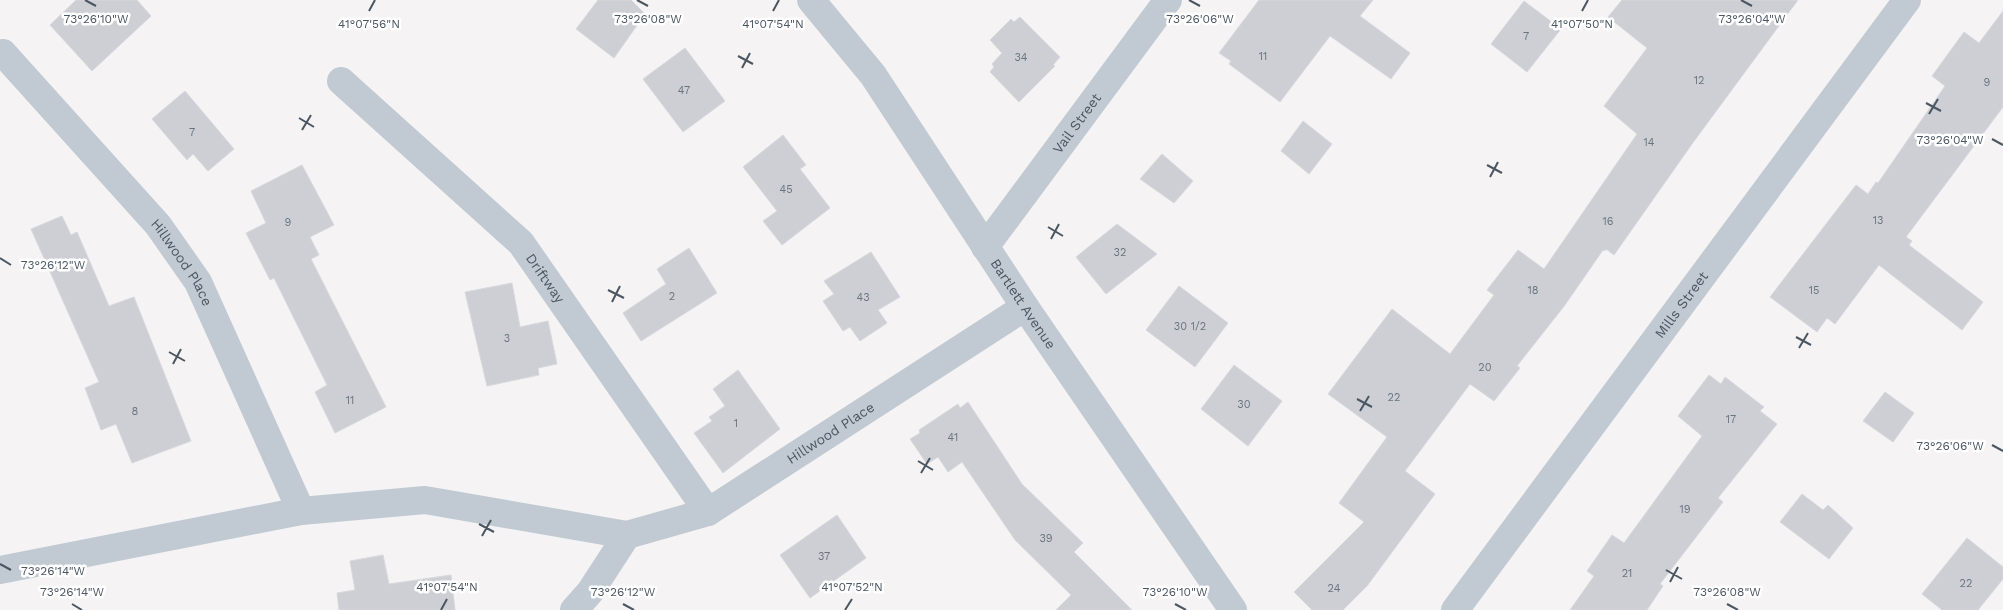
<svg xmlns="http://www.w3.org/2000/svg" width="2003" height="610" viewBox="0 0 2003 610" font-family="'Work Sans',sans-serif">
<style>
.building{fill:#cdcfd5;stroke:#d7d9de}
.lines{fill:none;stroke-linecap:round;stroke-linejoin:round}
.minor{stroke:#c1cad2;stroke-width:28}
.ticks{fill:none;stroke:#4a5661;stroke-width:2}
.labels{text-anchor:middle;stroke-width:5;stroke-linejoin:round;paint-order:stroke}
.number-label{font-size:11px;fill:#6b747e}
.street-label{font-size:14px;fill:#4a5661;stroke:#fff}
.ticks-label{font-size:12px;text-anchor:middle;fill:#4a5661;stroke:#fff;stroke-width:5;stroke-linejoin:round;paint-order:stroke}
</style>
<rect width="100%" height="100%" fill="#f5f3f3"/>
<!-- building -->
<g class="building">
<path d="M76,0H137L151,16L92,71L50,25Z"/>
<path d="M598,0H631L645,14L614,58L576,29Z"/>
<path d="M1259,0H1373L1360,16L1410,53L1391,79L1330,36L1280,102L1229,64L1231,61L1219,53Z"/>
<path d="M1622,0H1798L1692,144L1614,255L1606,249L1605,251L1603,250L1565,305L1517,366L1520,368L1494,401L1470,384L1405,471L1435,494L1367,586L1343,610H1312L1294,592L1364,522L1339,503L1387,437L1328,394L1392,309L1450,354L1494,295L1487,290L1518,250L1544,269L1637,134L1604,106L1647,48L1608,17Z"/>
<path d="M1524,1L1561,29L1527,72L1491,44Z"/>
<path d="M2003,11V107L1906,237L1912,241L1909,245L1983,302L1962,330L1879,265L1835,324L1827,318L1817,332L1770,297L1856,185L1868,194L1876,182L1878,183L1945,86L1932,76L1964,32L1979,43Z"/>
<path d="M1020,17L1060,57L1053,65L1055,66L1019,102L990,72L994,67L992,64L1002,53L990,40L1011,19L1014,22Z"/>
<path d="M685,48L725,101L683,132L643,79Z"/>
<path d="M185,91L234,149L208,171L193,154L187,160L152,119Z"/>
<path d="M1303,121L1332,144L1309,174L1281,151Z"/>
<path d="M783,135L806,165L800,169L830,208L782,245L763,221L777,211L743,167Z"/>
<path d="M1162,154L1193,181L1174,203L1140,179Z"/>
<path d="M302,165L334,225L310,237L319,255L311,259L386,407L335,433L315,392L327,385L274,278L270,280L246,233L266,223L251,191Z"/>
<path d="M62,216L71,235L77,232L109,306L134,297L191,441L132,463L116,424L101,430L85,388L99,382L31,229Z"/>
<path d="M1117,224L1157,254L1106,294L1076,257Z"/>
<path d="M689,248L717,293L641,341L623,313L666,284L657,269Z"/>
<path d="M871,252L900,297L878,310L887,323L860,341L850,327L843,331L823,301L834,294L824,281Z"/>
<path d="M512,283L520,327L548,321L557,364L538,368L539,375L487,386L465,292Z"/>
<path d="M1179,286L1228,323L1195,367L1146,330Z"/>
<path d="M1234,365L1282,401L1248,446L1201,409Z"/>
<path d="M738,370L780,429L723,473L694,433L712,421L709,417L725,406L713,389Z"/>
<path d="M1709,375L1721,384L1725,377L1764,407L1760,411L1777,424L1718,498L1723,502L1660,584L1663,586L1647,610H1570L1594,576L1587,571L1612,535L1624,543L1702,436L1678,416Z"/>
<path d="M1885,392L1914,413L1893,442L1863,421Z"/>
<path d="M968,402L1022,484L1083,543L1074,552L1132,610H1056L1071,595L1015,540L962,462L948,472L938,457L927,464L910,439L920,433L919,430L958,404L960,408Z"/>
<path d="M1802,494L1823,510L1828,505L1853,528L1829,559L1780,522Z"/>
<path d="M837,515L866,558L810,598L780,555Z"/>
<path d="M1967,538L2003,567V579L1978,610H1942L1922,594Z"/>
<path d="M383,555L389,584L451,575L455,610H339L337,593L355,590L350,561Z"/>
</g>
<g class="lines">
<!-- minor -->
<g class="minor">
<path id="s1" d="M811,0L873,75L1025,307L1233,610"/>
<path id="s2" d="M3,53L158,225L198,282L301,511"/>
<path id="s3" d="M341,81L521,243L708,512"/>
<path id="s4" d="M985,247L1168,0"/>
<path d="M0,570L301,511L425,500L627,535"/>
<path id="s5" d="M574,610L590,592L627,535L708,512L1025,307"/>
<path id="s6" d="M1455,610L1907,0"/>
</g>
</g>
<!-- ticks -->
<path class="ticks" d="M85,0L96,6M637,0L648,6M1189,0L1200,6M1741,0L1752,6M369,11L375,0M773,11L779,0M1582,11L1588,0M738,56L753,64M742,68L750,53M1926,103L1941,111M1929,114L1938,99M299,118L314,127M302,130L311,115M1992,139L2003,145M1487,165L1502,173M1490,177L1498,162M1048,227L1063,236M1051,239L1059,224M0,258L11,265M608,290L624,298M612,302L620,286M1796,337L1811,345M1799,348L1808,333M169,352L185,361M173,364L181,349M1357,399L1372,407M1360,411L1369,396M1992,445L2003,451M918,461L933,470M921,473L930,458M479,524L494,532M482,536L491,520M0,564L11,570M1666,570L1682,579M1670,582L1678,567M72,604L82,610M623,604L634,610M1175,604L1186,610M1727,604L1738,610M441,610L447,599M845,610L852,599"/>
<g class="labels">
<!-- number labels -->
<g class="number-label">
<text x="1526" y="40">7</text>
<text x="1263" y="60">11</text>
<text x="1021" y="61">34</text>
<text x="1699" y="84">12</text>
<text x="1987" y="86">9</text>
<text x="684" y="94">47</text>
<text x="192" y="136">7</text>
<text x="1649" y="146">14</text>
<text x="786" y="193">45</text>
<text x="1878" y="224">13</text>
<text x="1608" y="225">16</text>
<text x="288" y="226">9</text>
<text x="1120" y="256">32</text>
<text x="1533" y="294">18</text>
<text x="1814" y="294">15</text>
<text x="672" y="300">2</text>
<text x="863" y="301">43</text>
<text x="1190" y="330">30 1/2</text>
<text x="507" y="342">3</text>
<text x="1485" y="371">20</text>
<text x="1394" y="401">22</text>
<text x="350" y="404">11</text>
<text x="1244" y="408">30</text>
<text x="135" y="415">8</text>
<text x="1731" y="423">17</text>
<text x="736" y="427">1</text>
<text x="953" y="441">41</text>
<text x="1685" y="513">19</text>
<text x="1046" y="542">39</text>
<text x="824" y="560">37</text>
<text x="1627" y="577">21</text>
<text x="1966" y="587">22</text>
<text x="1334" y="592">24</text>
</g>
<!-- street labels -->
<g class="street-label">
<text dy="5" stroke="none"><textPath href="#s4" startOffset="154">Vail Street</textPath></text>
<text dy="5" stroke="none"><textPath href="#s2" startOffset="276">Hillwood Place</textPath></text>
<text dy="5" stroke="none"><textPath href="#s3" startOffset="285">Driftway</textPath></text>
<text dy="5" stroke="none"><textPath href="#s1" startOffset="371">Bartlett Avenue</textPath></text>
<text dy="5" stroke="none"><textPath href="#s6" startOffset="380">Mills Street</textPath></text>
<text dy="5" stroke="none"><textPath href="#s5" startOffset="322">Hillwood Place</textPath></text>
</g>
</g>
<g class="ticks-label">
<text x="1200" y="23">73°26'06"W</text>
<text x="96" y="23">73°26'10"W</text>
<text x="648" y="23">73°26'08"W</text>
<text x="1752" y="23">73°26'04"W</text>
<text x="369" y="28">41°07'56"N</text>
<text x="773" y="28">41°07'54"N</text>
<text x="1582" y="28">41°07'50"N</text>
<text x="1950" y="144">73°26'04"W</text>
<text x="53" y="269">73°26'12"W</text>
<text x="1950" y="450">73°26'06"W</text>
<text x="53" y="575">73°26'14"W</text>
<text x="447" y="591">41°07'54"N</text>
<text x="852" y="591">41°07'52"N</text>
<text x="72" y="596">73°26'14"W</text>
<text x="623" y="596">73°26'12"W</text>
<text x="1175" y="596">73°26'10"W</text>
<text x="1727" y="596">73°26'08"W</text>
</g>
</svg>
